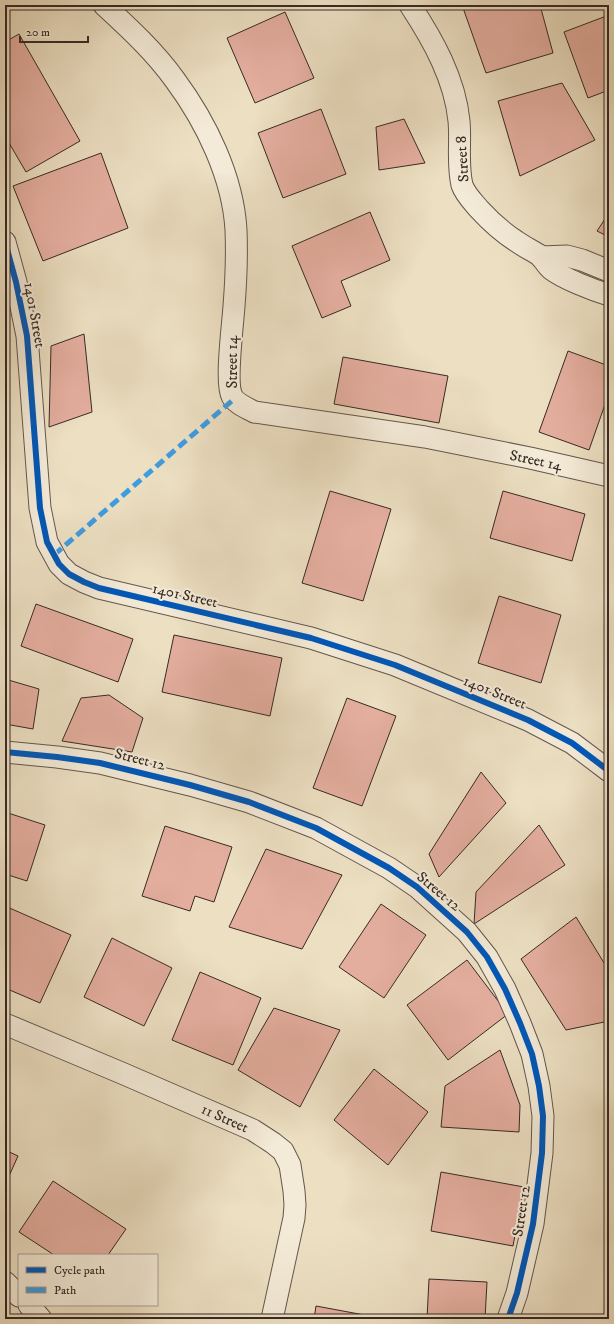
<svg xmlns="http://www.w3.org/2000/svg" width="614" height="1324" viewBox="0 0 614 1324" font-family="'IM FELL DW Pica',serif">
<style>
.building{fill:#e4ae9f;stroke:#362a25}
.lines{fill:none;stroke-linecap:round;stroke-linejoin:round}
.minor-casing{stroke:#64574c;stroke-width:23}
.minor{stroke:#f3ead7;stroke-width:21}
.quiet{stroke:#3e9ce0;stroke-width:5;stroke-dasharray:10 5;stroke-linecap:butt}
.cycleway-casing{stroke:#f3ead7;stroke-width:8}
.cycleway{stroke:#0057b8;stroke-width:6}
.labels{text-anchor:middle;stroke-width:4;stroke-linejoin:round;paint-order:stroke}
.street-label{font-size:15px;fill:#362a25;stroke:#f3ead7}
</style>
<rect width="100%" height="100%" fill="#ecdfc2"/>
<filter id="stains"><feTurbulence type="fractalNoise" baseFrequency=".005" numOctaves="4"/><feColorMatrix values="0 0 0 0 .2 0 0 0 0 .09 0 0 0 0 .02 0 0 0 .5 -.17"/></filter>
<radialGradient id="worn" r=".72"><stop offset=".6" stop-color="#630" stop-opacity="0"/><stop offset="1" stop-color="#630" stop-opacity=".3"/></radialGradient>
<!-- building -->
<g class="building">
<path d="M462,5H540L553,53L486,73Z"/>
<path d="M285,12L314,78L255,103L227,38Z"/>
<path d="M609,15V90L588,98L564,32Z"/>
<path d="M19,34L80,141L26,172L5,136V42Z"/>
<path d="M562,83L595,140L520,176L498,101Z"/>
<path d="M321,109L346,174L283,198L258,133Z"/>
<path d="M404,119L425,163L379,170L376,127Z"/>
<path d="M101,153L128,228L43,261L13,186Z"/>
<path d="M370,212L390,260L341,281L351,306L322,318L292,246Z"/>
<path d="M609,213V237L597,231Z"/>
<path d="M84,334L92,412L49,427L51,346Z"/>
<path d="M568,351L609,366V393L589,450L539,432Z"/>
<path d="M343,357L448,376L439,423L334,404Z"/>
<path d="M330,491L391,509L363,601L302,583Z"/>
<path d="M503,491L585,514L572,561L490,538Z"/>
<path d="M499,596L561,615L541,683L478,663Z"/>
<path d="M36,604L133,639L118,682L21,646Z"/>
<path d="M174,635L282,658L270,716L162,692Z"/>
<path d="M5,679L39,689L33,729L5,724Z"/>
<path d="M109,695L143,718L132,752L62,741L81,698Z"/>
<path d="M347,698L396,716L362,806L313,788Z"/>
<path d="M481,772L506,803L439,877L429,854Z"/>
<path d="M5,812L45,825L27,881L5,874Z"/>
<path d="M539,825L565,865L474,924L476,892Z"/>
<path d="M165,826L232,847L214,902L195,896L190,911L142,896Z"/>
<path d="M266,849L342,875L302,949L229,927Z"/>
<path d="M381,904L426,935L384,998L339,967Z"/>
<path d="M5,906L71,935L40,1003L5,988Z"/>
<path d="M576,917L609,971V1021L566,1030L521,959Z"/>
<path d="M112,938L172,968L144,1026L84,997Z"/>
<path d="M467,960L508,1014L448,1060L407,1005Z"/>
<path d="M200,972L261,998L233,1065L172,1040Z"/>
<path d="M274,1008L340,1030L300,1107L238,1070Z"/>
<path d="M500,1050L520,1105L519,1132L441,1127L445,1086Z"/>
<path d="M374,1069L428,1112L388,1165L334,1120Z"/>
<path d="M5,1150L18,1156L5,1185Z"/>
<path d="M441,1172L524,1187L513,1246L431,1231Z"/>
<path d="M53,1181L126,1229L108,1255H54L19,1232Z"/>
<path d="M429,1279L487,1282L485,1319H427Z"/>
<path d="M316,1306L386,1319H314Z"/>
</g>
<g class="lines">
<defs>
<g id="minor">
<path d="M104,5C129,28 155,52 175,80C206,122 233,177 236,230C237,255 236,281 234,306C233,323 225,383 232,396C235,403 247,408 254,412L425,437L530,458L609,476"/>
<path d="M410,5C433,40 455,79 459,121C461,142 457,164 462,185C465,194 473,202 479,209C490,221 502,232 516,241C523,246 531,250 539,255C544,259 546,265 551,269C564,279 593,290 609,295"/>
<path d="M5,242L16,282L27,336L40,508L47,542L59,564L69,574L84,582L99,588L311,638L395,665L528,720L572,743L609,771"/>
<path d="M541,257L567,256L582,260L609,271"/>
<path d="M5,752L57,757L100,763L190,785L249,802L316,828L389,868L417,887L467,932L487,957L505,989L520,1023L532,1054L539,1086L543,1116L542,1153L533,1224L517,1293L508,1319"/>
<path d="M5,1024L124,1074L253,1130L273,1143L283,1151L290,1165L294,1191L295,1205L294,1218L272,1319"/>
<path d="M5,1282L19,1296"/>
<path d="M29,1305L41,1319"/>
</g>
</defs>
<!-- minor casing -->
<use href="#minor" class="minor-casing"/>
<!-- minor -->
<use href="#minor" class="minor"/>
<!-- quiet -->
<path class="quiet" d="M54,555L234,399"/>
<defs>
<g id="cycleway">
<path d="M5,242L16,282L27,336L40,508L47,542L59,564L69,574L84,582L99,588L311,638L395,665L528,720L572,743L609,771"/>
<path d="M5,752L57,757L100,763L190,785L249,802L316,828L389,868L417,887L467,932L487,957L505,989L520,1023L532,1054L539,1086L543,1116L542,1153L533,1224L517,1293L508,1319"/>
</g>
</defs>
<!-- cycleway casing -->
<use href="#cycleway" class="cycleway-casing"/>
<!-- cycleway -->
<use href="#cycleway" class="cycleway"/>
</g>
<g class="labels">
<!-- street labels -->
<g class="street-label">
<text transform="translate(462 159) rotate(-94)" y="5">Street 8</text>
<text transform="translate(35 315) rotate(80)" y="5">1401 Street</text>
<text transform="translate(232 362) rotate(-90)" y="5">Street 14</text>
<text transform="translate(536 460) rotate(12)" y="5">Street 14</text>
<text transform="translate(185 595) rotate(13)" y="5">1401 Street</text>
<text transform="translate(495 692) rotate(22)" y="5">1401 Street</text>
<text transform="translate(140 759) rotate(14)" y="5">Street 12</text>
<text transform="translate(439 891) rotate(40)" y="5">Street 12</text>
<text transform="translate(225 1118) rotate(24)" y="5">11 Street</text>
<text transform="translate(521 1211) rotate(-81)" y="5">Street 12</text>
</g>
</g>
<!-- margin -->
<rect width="614" height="1324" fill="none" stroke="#ecdfc2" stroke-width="20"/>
<rect x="6" y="6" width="602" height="1312" fill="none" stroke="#362a25" stroke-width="2"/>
<rect x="10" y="10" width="594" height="1304" fill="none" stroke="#362a25"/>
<!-- legend -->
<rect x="18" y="1254" width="140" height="52" fill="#f3ead7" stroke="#a79d90"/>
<rect x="26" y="1267" width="20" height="6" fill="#0057b8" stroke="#a79d90"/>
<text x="54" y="1274" font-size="12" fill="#362a25">Cycle path</text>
<rect x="26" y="1287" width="20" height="6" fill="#3e9ce0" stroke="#a79d90"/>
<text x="54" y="1294" font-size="12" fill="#362a25">Path</text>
<!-- scale -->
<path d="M20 36v6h68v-6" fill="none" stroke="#362a25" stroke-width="2"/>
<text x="26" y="36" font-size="12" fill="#362a25" stroke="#f3ead7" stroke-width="3" paint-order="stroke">20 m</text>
<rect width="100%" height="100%" filter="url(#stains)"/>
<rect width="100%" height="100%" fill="url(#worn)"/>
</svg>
